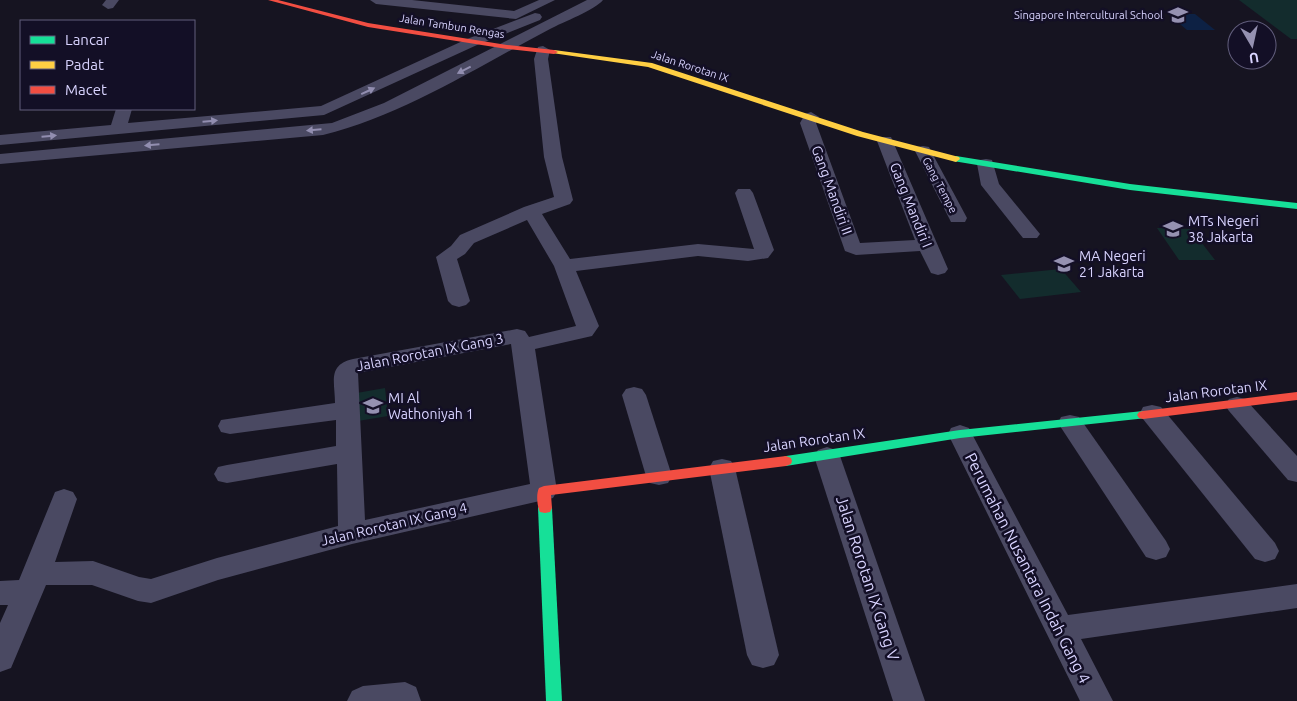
<svg xmlns="http://www.w3.org/2000/svg" width="1297" height="701" viewBox="0 0 1297 701" font-family="Ubuntu,sans-serif">
<style>
.green{fill:#132c2d}
.water{fill:#0d2144}
.lines{fill:none;stroke-linecap:round;stroke-linejoin:round}
.street{fill:#4a4962;fill-rule:evenodd}
.fast{fill:#16e098;fill-rule:evenodd}
.slow{fill:#ffcf43;fill-rule:evenodd}
.jam{fill:#f24e42;fill-rule:evenodd}
.oneway{fill:#928eb0}
.labels{text-anchor:middle;stroke-width:5;stroke-linejoin:round;paint-order:stroke}
.far-poi-label{font-size:11px;fill:#d9d4ff;stroke:#130f26;text-anchor:end}
.far-street-label{font-size:11px;fill:#d9d4ff;stroke:#130f26}
.street-label{font-size:14px;fill:#d9d4ff;stroke:#130f26}
.poi-label{font-size:14px;fill:#d9d4ff;stroke:#130f26;text-anchor:start}
.near-street-label{font-size:16px;fill:#d9d4ff;stroke:#130f26}
</style>
<rect width="100%" height="100%" fill="#161421"/>
<!-- green -->
<g class="green">
<path d="M1239,0H1297V39H1291Z"/>
<path d="M1157,228L1191,229L1215,260H1179Z"/>
<path d="M1061,269L1081,292L1020,299L1001,275Z"/>
<path d="M385,388L388,416L352,422L351,394Z"/>
</g>
<!-- water -->
<path class="water" d="M1168,14H1195L1215,30H1187Z"/>
<g class="lines">
<!-- street -->
<g class="street">
<path d="M106,0H119L113,8L108,9L102,5Z"/>
<path d="M370,0H412L514,11L539,0H555L516,19L376,4Z"/>
<path d="M587,0H603C595,10 563,22 550,29C477,67 404,115 323,135L0,164V154L332,123L384,103Z"/>
<path d="M535,13L540,14L542,17L540,20L477,45L324,115L0,145V135L111,125L116,109H132L128,123L321,106L467,39Z"/>
<path d="M543,46L550,50L548,59L562,157L573,200L570,204L542,214L570,259L698,244L754,249L735,193L738,189H750L753,193L774,250L768,258L748,261L698,256L576,271L599,326L592,336L535,349L557,491L553,498L352,544L218,580L151,603L138,601L92,585H46L11,668L0,672V623L8,605H0V581L19,580L55,492L64,489L73,492L77,499L55,562L93,561L139,577L151,579L217,558L338,526L337,464L227,483L218,481L214,474L218,467L227,465L336,446V420L230,434L221,432L218,426L221,420L335,403C335,382 327,365 353,359L517,329L525,331L529,337L576,326L554,266L527,220L474,243L465,254L457,259L470,301L466,305L459,307L452,305L448,301L436,257L451,246L460,235L524,207L554,197L544,157L534,59L538,47ZM511,344L530,484L365,520L358,373Z"/>
<path d="M811,112L819,117L816,123L860,243L915,240L877,141L879,137H891L948,269L945,273L938,275L931,273L920,251L856,255L845,251L800,123L805,114Z"/>
<path d="M923,146L929,147L931,151L967,218L965,222H951L949,218L915,151L917,147Z"/>
<path d="M986,159L992,160L999,184L1040,234L1037,238H1023L981,185L977,164L980,160Z"/>
<path d="M634,387L642,389L646,395L672,476L668,483L659,485L650,483L646,476L622,395L626,389Z"/>
<path d="M1237,397L1245,399L1297,456V482L1288,480L1229,411L1225,405L1229,399Z"/>
<path d="M1152,405L1161,407L1275,543L1279,551L1275,559L1265,562L1255,559L1143,419L1140,413L1143,407Z"/>
<path d="M1070,415L1079,417L1166,541L1170,549L1166,557L1156,560L1146,557L1058,423L1061,417Z"/>
<path d="M960,425L969,428L972,434L1068,615L1297,584V608L1081,639L1113,701H1080L948,434L951,428Z"/>
<path d="M827,447L836,450L840,456L925,701H893L814,456L818,450Z"/>
<path d="M722,459L731,461L735,468L779,655L774,665L763,668L752,665L747,655L709,468L713,461Z"/>
<path d="M405,682L416,687L421,701H347L352,691L363,686Z"/>
</g>
<!-- fast -->
<g class="fast">
<path d="M956,156L1130,184L1297,203V209L1130,190L953,161L952,159Z"/>
<path d="M1143,411L1147,412L1149,415L1147,418L960,438L786,466L781,464L780,461L781,458L786,456L960,430Z"/>
<path d="M545,503L550,504L552,508L562,701H546L538,508L540,504Z"/>
</g>
<!-- slow -->
<path class="slow" d="M554,50L652,63L863,132L959,157L960,159L956,162L857,136L648,67L552,53L550,52Z"/>
<!-- jam -->
<g class="jam">
<path d="M268,0H278L368,23L507,45L554,50L558,52L554,54L507,49L368,27Z"/>
<path d="M1297,392V400L1143,419L1139,418L1137,415L1139,412L1143,411Z"/>
<path d="M786,456L791,458L792,461L791,464L786,466L551,495L552,508L550,512L545,513L540,512C537,506 536,494 539,488L544,486Z"/>
</g>
</g>
<!-- one-way arrows -->
<defs><path id="oneway-solid" d="M-6-.8H1V-3.2L6.5 0L1 3.2V.8H-6Z" transform="scale(1.25)"/></defs>
<g class="oneway">
<use href="#oneway-solid" transform="translate(464 70) rotate(153)"/>
<use href="#oneway-solid" transform="translate(368 91) rotate(-25)"/>
<use href="#oneway-solid" transform="translate(210 121) rotate(-5)"/>
<use href="#oneway-solid" transform="translate(314 130) rotate(175)"/>
<use href="#oneway-solid" transform="translate(49 136) rotate(-5)"/>
<use href="#oneway-solid" transform="translate(152 145) rotate(175)"/>
</g>
<!-- icons -->
<defs>
<symbol id="school-bare" viewBox="-9 -9 18 18"><path d="M0-5L7-2L0 1L-7-2ZM-4 1L0 2.5L4 1V4Q0 6-4 4Z" fill="#9591b1" stroke="#130f26" stroke-width="2.5" paint-order="stroke"/></symbol>
</defs>
<g fill-rule="evenodd">
<use href="#school-bare" x="1164" y="1" width="28" height="28"/>
<use href="#school-bare" x="1159" y="215" width="28" height="28"/>
<use href="#school-bare" x="1050" y="250" width="28" height="28"/>
<use href="#school-bare" x="359" y="392" width="28" height="28"/>
</g>
<g class="labels">
<!-- far-poi labels -->
<g class="far-poi-label">
<text x="1163" y="19">Singapore Intercultural School</text>
</g>
<!-- far-street labels -->
<g class="far-street-label">
<text transform="translate(452 26) rotate(9)" y="4">Jalan Tambun Rengas</text>
<text transform="translate(690 66) rotate(18)" y="4">Jalan Rorotan IX</text>
<text transform="translate(940 185) rotate(62)" y="4">Gang Tempe</text>
</g>
<!-- street labels -->
<g class="street-label">
<text transform="translate(832 190) rotate(70)" y="5">Gang Mandiri II</text>
<text transform="translate(911 205) rotate(68)" y="5">Gang Mandiri I</text>
<text transform="translate(430 352) rotate(-11)" y="5">Jalan Rorotan IX Gang 3</text>
<text transform="translate(1216 391) rotate(-7)" y="5">Jalan Rorotan IX</text>
<text transform="translate(814 440) rotate(-8)" y="5">Jalan Rorotan IX</text>
<text transform="translate(394 524) rotate(-13)" y="5">Jalan Rorotan IX Gang 4</text>
</g>
<!-- poi labels -->
<g class="poi-label">
<text x="1188" y="226">MTs Negeri<tspan x="1188" dy="16">38 Jakarta</tspan></text>
<text x="1079" y="261">MA Negeri<tspan x="1079" dy="16">21 Jakarta</tspan></text>
<text x="388" y="403">MI Al<tspan x="388" dy="16">Wathoniyah 1</tspan></text>
</g>
<!-- near-street labels -->
<g class="near-street-label">
<text transform="translate(1028 568) rotate(63)" y="6">Perumahan Nusantara Indah Gang 4</text>
<text transform="translate(868 578) rotate(72)" y="6">Jalan Rorotan IX Gang V</text>
</g>
</g>
<!-- legend -->
<rect x="20" y="20" width="175" height="90" fill="#130f26" stroke="#625e7d"/>
<rect x="30" y="36" width="25" height="8" fill="#16e098" stroke="#625e7d"/>
<text x="65" y="45" font-size="15" fill="#d9d4ff">Lancar</text>
<rect x="30" y="61" width="25" height="8" fill="#ffcf43" stroke="#625e7d"/>
<text x="65" y="70" font-size="15" fill="#d9d4ff">Padat</text>
<rect x="30" y="86" width="25" height="8" fill="#f24e42" stroke="#625e7d"/>
<text x="65" y="95" font-size="15" fill="#d9d4ff">Macet</text>
<!-- north arrow -->
<g transform="translate(1252 45) rotate(171)"><circle r="24" fill="#130f26" stroke="#625e7d"/>
<path d="M0-4L9 19L0 12L-9 19Z" fill="#9591b1"/>
<text y="-8" font-size="14" font-weight="bold" text-anchor="middle" fill="#d9d4ff">U</text>
</g>
</svg>
